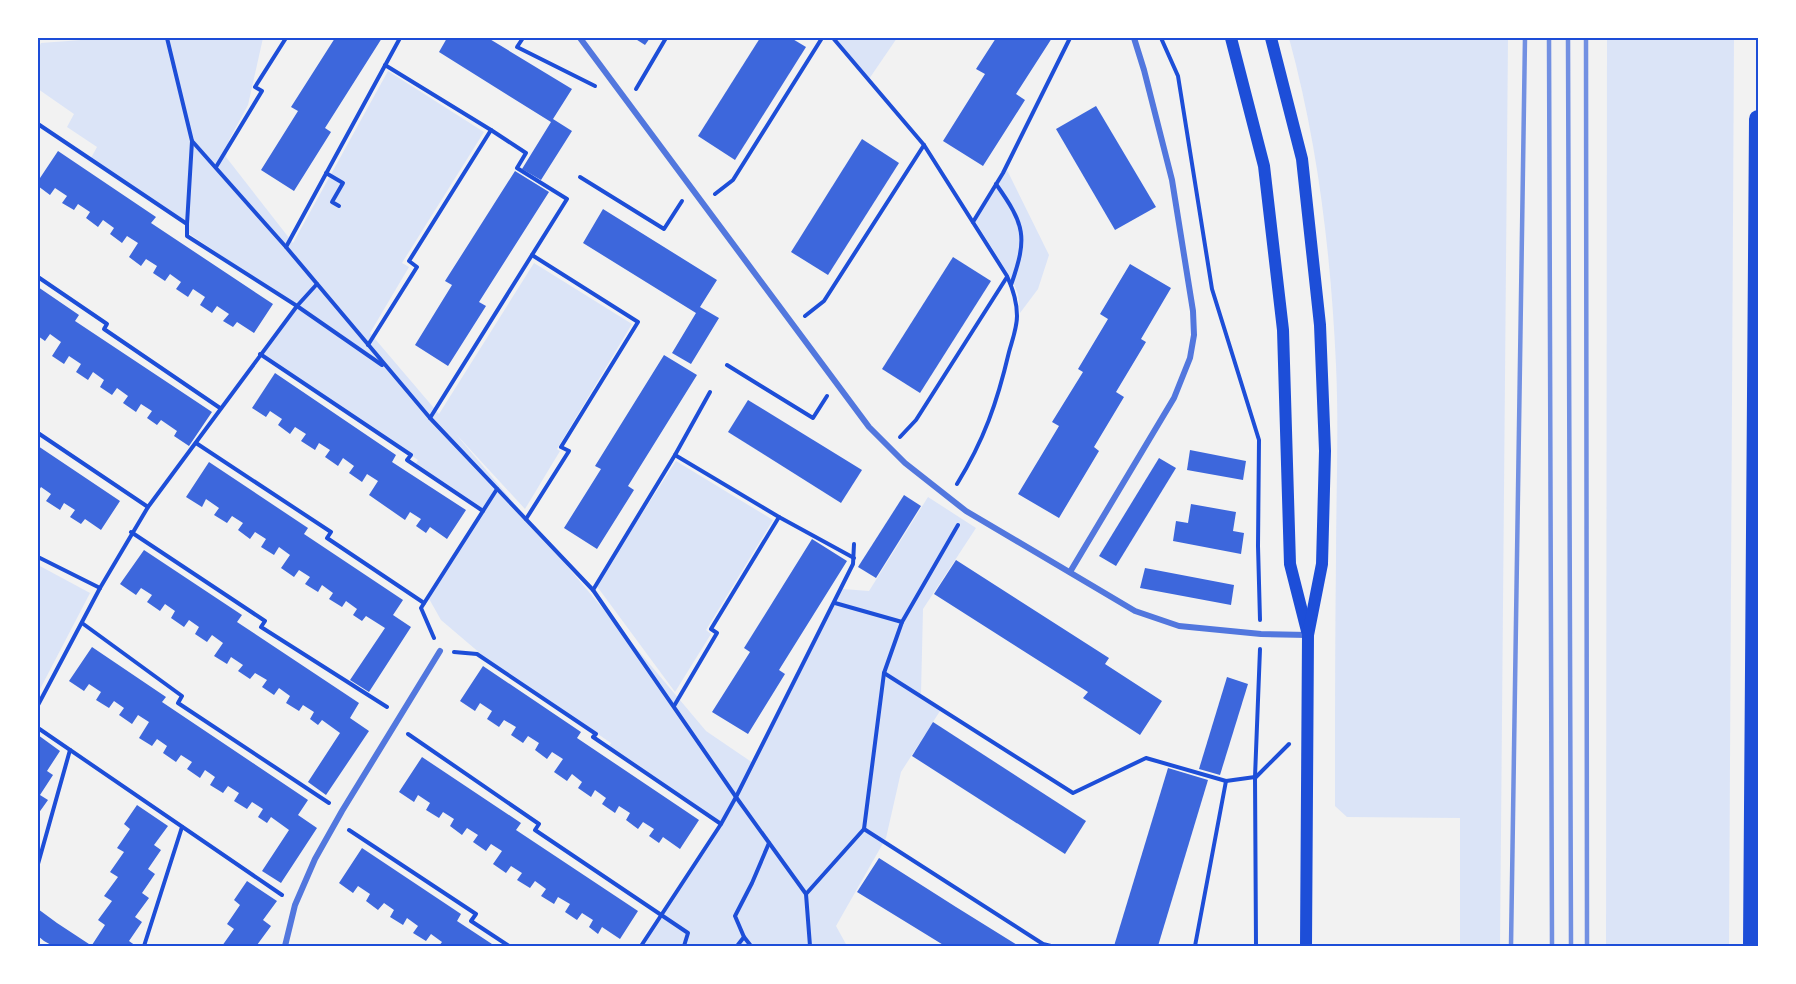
<svg xmlns="http://www.w3.org/2000/svg" width="1796" height="984" viewBox="0 0 1796 984" font-family="'Fira Sans',sans-serif">
<style>
.green{fill:#dbe4f7}
.building{fill:#3d67dc}
.lines{fill:none;stroke-linecap:round;stroke-linejoin:round}
.path{stroke:#1d4ed8;stroke-width:4}
.minor{stroke:#5277de;stroke-width:6}
.secondary{stroke:#1d4ed8;stroke-width:12}
.motorway{stroke:#1d4ed8;stroke-width:18}
.rail{stroke:#7290e2;stroke-width:4.5}
.neatline{fill:none;stroke:#1d4ed8;stroke-width:2}
</style>
<rect width="100%" height="100%" fill="#f2f2f2"/>
<!-- green -->
<g class="green">
<path d="M96,38H263L248,105L229,140L226,157L293,243L388,71L484,132L402,263L409,267L370,333L439,414L534,263L632,324L557,449L560,451L525,509L455,433L706,731L753,763L843,589L869,591L928,497L976,528L923,609L921,694L940,711L901,772L886,838L836,926L847,946H642L720,825L608,748L611,743L488,660L441,620L428,597L482,512L415,465L418,460L261,354L296,306L188,233L186,222L91,158L97,147L67,127L74,114L38,89V49L41,43L95,39Z"/>
<path d="M833,38H897L869,79Z"/>
<path d="M1289,38H1508L1500,946H1460V818L1347,817L1335,806C1335,724 1335,642 1336,560C1336,495 1339,430 1336,365C1331,255 1318,144 1289,38Z"/>
<path d="M1607,38H1734L1729,946H1606Z"/>
<path d="M1007,170L1049,255L1038,289L1020,313L1018,294L1012,280L975,221Z"/>
<path d="M676,461L773,520L706,630L711,634L675,692L596,585Z"/>
<path d="M38,565L90,593L38,693Z"/>
</g>
<!-- building -->
<g class="building">
<path d="M335,38H382L325,128L331,132L294,191L261,170L298,111L291,107Z"/>
<path d="M447,38H488L572,89L553,119L572,131L541,180L522,169L551,122L439,52Z"/>
<path d="M634,38H650L645,45Z"/>
<path d="M760,38H791L806,47L735,160L698,136Z"/>
<path d="M996,38H1052L1016,94L1025,100L983,166L943,141L985,74L976,69Z"/>
<path d="M1096,106L1156,207L1115,230L1056,129Z"/>
<path d="M862,139L899,163L828,275L791,252Z"/>
<path d="M58,151L156,217L151,223L273,304L254,333L237,322L233,327L223,321L229,314L217,306L212,313L200,305L205,297L193,289L188,297L176,289L181,282L170,274L165,281L153,273L157,266L146,259L141,266L129,257L138,243L127,236L122,243L110,234L114,228L103,220L98,227L86,218L90,212L78,204L74,210L62,203L67,196L55,188L50,195L38,186V181Z"/>
<path d="M515,171L549,192L479,302L486,306L448,366L415,345L452,285L445,281Z"/>
<path d="M603,209L717,280L700,307L719,318L691,364L672,353L696,313L583,243Z"/>
<path d="M953,257L991,281L920,393L882,369Z"/>
<path d="M1130,264L1171,288L1141,339L1146,342L1116,392L1124,397L1094,447L1099,451L1059,518L1018,494L1059,426L1052,422L1083,372L1078,369L1108,319L1100,314Z"/>
<path d="M38,287L79,315L75,321L212,412L189,446L174,436L177,431L161,420L157,425L147,418L152,411L141,404L136,412L123,403L128,396L117,388L112,395L100,387L104,380L93,372L88,380L76,372L81,364L69,356L64,364L52,356L61,342L50,334L45,341L38,336Z"/>
<path d="M664,355L697,375L628,486L634,490L597,549L564,528L601,469L595,466Z"/>
<path d="M275,373L396,455L392,462L466,510L447,539L430,527L426,533L416,526L421,519L410,512L405,520L369,495L378,481L367,474L362,482L349,473L354,466L343,458L338,466L325,457L330,450L319,443L315,450L301,441L306,434L295,427L290,434L278,425L282,419L270,411L266,417L252,408Z"/>
<path d="M748,400L862,470L841,503L728,432Z"/>
<path d="M38,446L120,501L101,530L85,519L81,524L70,517L75,510L64,503L60,510L46,501L51,494L41,487L38,492Z"/>
<path d="M1190,450L1246,461L1243,480L1187,470Z"/>
<path d="M1159,458L1176,468L1116,566L1099,556Z"/>
<path d="M209,462L308,528L304,534L403,600L393,615L411,627L369,692L350,680L385,628L366,616L362,621L353,615L357,609L346,601L342,607L329,599L333,593L322,585L318,592L305,584L310,577L299,570L294,577L281,568L290,555L279,547L274,555L261,547L266,539L255,532L250,539L238,530L243,523L232,516L227,523L214,515L219,508L206,499L202,507L186,497Z"/>
<path d="M904,495L921,506L876,578L858,567Z"/>
<path d="M1191,504L1236,512L1233,531L1244,533L1241,554L1173,541L1176,521L1188,523Z"/>
<path d="M812,539L847,561L779,670L785,674L748,734L712,712L750,652L744,648Z"/>
<path d="M144,550L242,615L237,622L359,703L350,718L369,731L326,795L308,782L340,733L322,720L318,725L310,719L314,712L303,705L299,711L286,703L290,696L279,688L274,695L262,687L267,680L255,673L250,679L238,671L243,665L231,657L227,664L214,656L223,643L212,635L207,642L195,634L199,627L189,620L184,627L171,618L175,611L165,604L160,611L147,602L152,595L141,588L136,595L120,584Z"/>
<path d="M956,560L1109,658L1105,664L1162,701L1140,735L1083,698L1088,692L934,594Z"/>
<path d="M1145,568L1234,585L1231,605L1140,588Z"/>
<path d="M92,647L166,697L162,702L308,800L298,815L317,828L281,883L262,871L289,830L271,817L267,823L258,817L263,809L252,802L247,809L234,801L239,793L228,786L223,793L210,785L215,777L205,770L200,778L187,769L192,762L181,755L176,762L163,753L167,746L157,739L152,746L139,738L149,722L138,715L132,724L119,715L124,708L114,701L109,708L96,700L101,692L89,684L84,691L69,681Z"/>
<path d="M483,666L581,732L577,738L699,820L680,849L663,837L659,843L649,836L654,829L643,822L638,829L626,820L630,813L619,806L615,813L602,804L606,798L595,790L591,797L578,788L582,782L572,774L567,781L554,772L563,759L552,752L547,759L535,750L539,743L528,736L523,743L511,735L516,727L504,720L499,727L487,719L492,711L480,703L475,711L460,701Z"/>
<path d="M1227,677L1248,684L1220,775L1199,769Z"/>
<path d="M933,722L1086,821L1065,854L912,756Z"/>
<path d="M38,735L60,751L47,771L53,775L40,795L48,800L38,814Z"/>
<path d="M422,757L521,823L516,830L638,911L620,939L602,927L598,934L589,927L593,920L582,913L577,920L565,912L570,904L558,897L554,904L541,896L546,889L535,881L530,888L517,880L522,873L511,866L506,873L493,864L502,851L491,844L486,851L473,842L478,835L467,828L462,835L450,826L454,819L443,812L439,818L426,810L430,803L418,795L414,802L399,792Z"/>
<path d="M1168,768L1208,780L1158,946H1114Z"/>
<path d="M137,805L168,826L154,845L161,850L148,869L155,874L142,893L149,898L135,917L142,922L129,941L136,946H94L92,945L105,925L98,920L112,901L104,896L118,877L110,872L124,852L117,848L130,829L124,824Z"/>
<path d="M362,848L461,914L457,921L495,946H439L442,942L431,934L426,941L413,933L418,926L407,918L403,925L390,917L394,910L384,903L378,910L366,901L370,894L358,886L353,893L339,883Z"/>
<path d="M879,858L956,907L1019,946H945L857,892Z"/>
<path d="M247,881L277,901L263,920L271,926L257,945L260,946H222L234,929L227,924L240,905L234,900Z"/>
<path d="M38,909L57,923L92,946H53L44,941L38,936Z"/>
</g>
<g class="lines">
<!-- path -->
<g class="path">
<path d="M167,38L192,141L286,247L430,418L593,590L736,797L806,894L810,946"/>
<path d="M523,38L517,47L595,86"/>
<path d="M833,38L924,145L1007,276C1013,289 1017,302 1017,316C1017,328 1012,341 1009,352C997,403 984,440 957,484"/>
<path d="M1161,38L1178,76L1212,289L1259,440L1258,546L1260,620"/>
<path d="M636,89L666,38"/>
<path d="M38,124L187,224V236L297,306L382,365"/>
<path d="M216,167L262,91L255,87L286,38"/>
<path d="M326,173L343,183L332,202L339,206"/>
<path d="M580,177L664,229L682,201"/>
<path d="M996,184C1025,225 1028,237 1011,285"/>
<path d="M715,194L733,180L822,38"/>
<path d="M973,222L1003,173L1070,38"/>
<path d="M187,224L192,141"/>
<path d="M286,247L400,38"/>
<path d="M38,277L107,324L104,329L220,408"/>
<path d="M805,316L824,301L924,145"/>
<path d="M368,345L417,267L409,261L491,130L385,65"/>
<path d="M260,354L411,455L407,460L483,511"/>
<path d="M727,365L813,418L827,396"/>
<path d="M430,418L567,199L517,168L526,153L491,130"/>
<path d="M38,433L148,507"/>
<path d="M900,437L916,420L1007,277"/>
<path d="M196,443L331,532L327,538L424,603"/>
<path d="M779,517L854,558"/>
<path d="M526,519L569,451L561,447L638,322L532,255"/>
<path d="M131,532L265,621L261,627L387,707"/>
<path d="M38,557L100,588"/>
<path d="M593,590L675,455L710,392"/>
<path d="M835,603L902,622"/>
<path d="M82,623L182,696L178,703L329,803"/>
<path d="M434,638L421,608L497,489"/>
<path d="M454,652L477,654L596,734L593,737L721,824"/>
<path d="M884,673L1073,793L1146,758L1226,781L1255,777"/>
<path d="M38,705L100,588L148,507L297,306L317,284"/>
<path d="M674,706L717,633L711,629L779,517L675,455"/>
<path d="M38,728L282,895"/>
<path d="M408,734L539,824L535,830L688,933L684,946"/>
<path d="M1256,777L1289,744"/>
<path d="M864,829L1043,944L1051,946"/>
<path d="M349,830L476,914L471,921L509,946"/>
<path d="M38,864L70,750"/>
<path d="M806,894L864,829L884,673L902,622L958,525"/>
<path d="M144,946L182,827"/>
<path d="M641,946L721,824L736,797L853,564L854,544"/>
<path d="M737,946L744,937"/>
<path d="M751,946L744,937L735,916L752,883L769,843"/>
<path d="M1195,946L1226,781"/>
<path d="M1256,946L1255,777L1260,649"/>
</g>
<!-- minor -->
<g class="minor">
<path d="M580,38L869,427L905,463L966,511L1135,611L1179,626L1261,634L1308,635"/>
<path d="M1070,572L1174,398L1190,358L1194,335L1193,311L1172,180L1144,70L1134,38"/>
<path d="M285,946L295,905L315,859L342,811L440,651"/>
</g>
<!-- secondary -->
<g class="secondary">
<path d="M1231,38L1264,166L1283,330L1290,564L1307,631"/>
<path d="M1271,38L1302,159L1320,325L1325,451L1322,564L1308,635L1306,946"/>
</g>
<!-- motorway -->
<path class="motorway" d="M1752,946L1758,119"/>
<!-- rail -->
<g class="rail">
<path d="M1549,38L1552,946"/>
<path d="M1568,38L1571,946"/>
<path d="M1586,38L1587,946"/>
<path d="M1511,946L1525,38"/>
</g>
</g>
<!-- border -->
<rect width="1796" height="984" fill="none" stroke="#ffffff" stroke-width="78"/>
<rect x="39" y="39" width="1718" height="906" class="neatline"/>
</svg>
